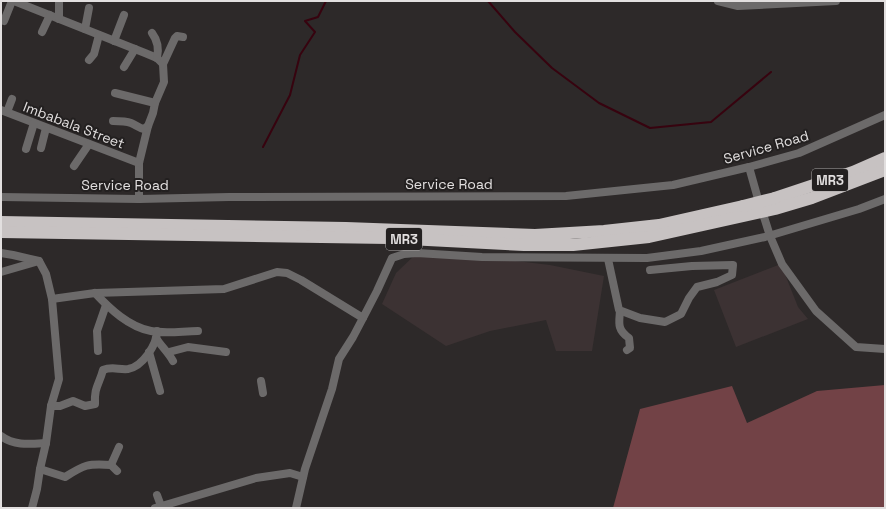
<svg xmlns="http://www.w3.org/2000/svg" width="886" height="509" viewBox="0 0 886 509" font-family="'Space Grotesk',sans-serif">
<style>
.built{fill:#3c3233}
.green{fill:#724246}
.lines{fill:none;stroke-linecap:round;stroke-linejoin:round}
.stream{stroke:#37030f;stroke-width:2}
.minor{stroke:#6c6a6a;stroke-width:8}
.tertiary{stroke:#6c6a6a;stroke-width:8}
.motorway{stroke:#c7c2c2;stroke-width:12}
.motorway-bridge{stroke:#c7c2c2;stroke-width:12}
.labels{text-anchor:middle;stroke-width:4;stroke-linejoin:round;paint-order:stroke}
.shield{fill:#232020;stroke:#a9a6a6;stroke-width:1}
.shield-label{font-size:13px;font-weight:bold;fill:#e2dfdf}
.street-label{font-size:14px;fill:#e2dfdf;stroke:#232020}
</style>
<rect width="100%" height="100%" fill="#2d2929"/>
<!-- built -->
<g class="built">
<path d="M417,253L482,257L550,265L604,276L592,351H556L546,320L490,331L446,346L382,304L396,273Z"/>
<path d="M781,264L798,307L808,319L736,347L714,290Z"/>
</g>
<!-- green -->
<path class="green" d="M885,385V508H613L640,409L732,386L747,423L817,391Z"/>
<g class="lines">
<!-- stream -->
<g class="stream">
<path d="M488,1L515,32L552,68L599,103L650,128L711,122L771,72"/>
<path d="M263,147L290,95L300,55L315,32L305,21L318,17L326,1"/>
</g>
<!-- minor -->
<g class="minor">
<path d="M14,1L145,53L157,58L163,64L164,82L155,103L153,113L148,126L139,163V199"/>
<path d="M59,1V19"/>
<path d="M718,1L738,6L836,1"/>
<path d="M4,21L12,1"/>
<path d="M85,29L89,8"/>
<path d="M42,32L50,15"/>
<path d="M152,33C158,41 159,49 157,58"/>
<path d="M114,41L124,15"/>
<path d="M89,60L94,54L99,35"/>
<path d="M163,64L175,38L177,36L183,37"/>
<path d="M124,67L135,49"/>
<path d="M115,93L155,103"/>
<path d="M1,110L139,163"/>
<path d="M7,112L12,99"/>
<path d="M113,121C119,121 126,121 131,123C136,125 139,128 144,129L148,126"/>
<path d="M41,148L46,128"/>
<path d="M26,149L34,123"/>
<path d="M74,166L89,144"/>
<path d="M749,167L760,206"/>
<path d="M1,197L139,199L229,197L566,196L673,185L749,167L799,153L885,115"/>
<path d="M764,217L770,236L782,264L816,311L856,347L885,349"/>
<path d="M608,259L619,310L640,318L665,322L681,314L689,298L697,287L717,282L732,275L733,265L692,266L650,270"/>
<path d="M1,272L39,261"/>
<path d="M95,293C110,309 129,327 151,331C166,334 183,331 198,331"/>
<path d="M620,311C619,323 617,330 629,338L630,348L627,350"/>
<path d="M156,338C161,346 168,352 173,361"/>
<path d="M98,351L97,331L106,305"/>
<path d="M149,352L160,391"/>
<path d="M169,352L188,347L226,352"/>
<path d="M261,381L263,393"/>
<path d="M51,406H60L73,401L85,406L95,404C94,387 99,385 103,370C112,366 119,370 128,369C142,367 157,345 157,331"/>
<path d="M1,436C14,446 30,444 46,443"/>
<path d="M111,465L117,471"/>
<path d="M40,469L65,477C84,465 88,463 111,465L119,447"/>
<path d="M157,495L161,506"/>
<path d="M32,508L37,489L40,469L46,443L51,406L59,379L52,299"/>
<path d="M155,508L256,478L290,473L303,477"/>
<path d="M296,508L305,469L332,389L339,359L353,337L363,318"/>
</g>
<!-- tertiary -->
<path class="tertiary" d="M1,253L13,255L39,261L46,274L52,299L95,293L224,289L277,272L287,273L301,280L363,318L377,291L392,258L404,254L417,253L482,257L647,258L701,251L765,237L859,209L885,199"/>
<!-- motorway -->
<g class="motorway">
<path d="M775,198L853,172L885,158"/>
<path d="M1,222L346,228L535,235L604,231L659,225L743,206"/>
<path d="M1,232L389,238L524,245H573L649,237L775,209L812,198L885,170"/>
</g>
<!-- motorway-bridge -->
<path class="motorway-bridge" d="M743,206L775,198"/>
</g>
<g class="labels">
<!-- shield labels -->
<g class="shield">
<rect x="812" y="169" width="36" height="22" rx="3"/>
<rect x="386" y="228" width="36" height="22" rx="3"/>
</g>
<g class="shield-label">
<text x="830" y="185">MR3</text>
<text x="404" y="244">MR3</text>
</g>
<!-- street labels -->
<g class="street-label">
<text transform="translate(74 125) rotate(21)" y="5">Imbabala Street</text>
<text transform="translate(766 147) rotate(-16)" y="5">Service Road</text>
<text x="449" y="189">Service Road</text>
<text x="125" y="190">Service Road</text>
</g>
</g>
<!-- border -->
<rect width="886" height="509" fill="none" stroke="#e2dfdf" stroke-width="4"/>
</svg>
